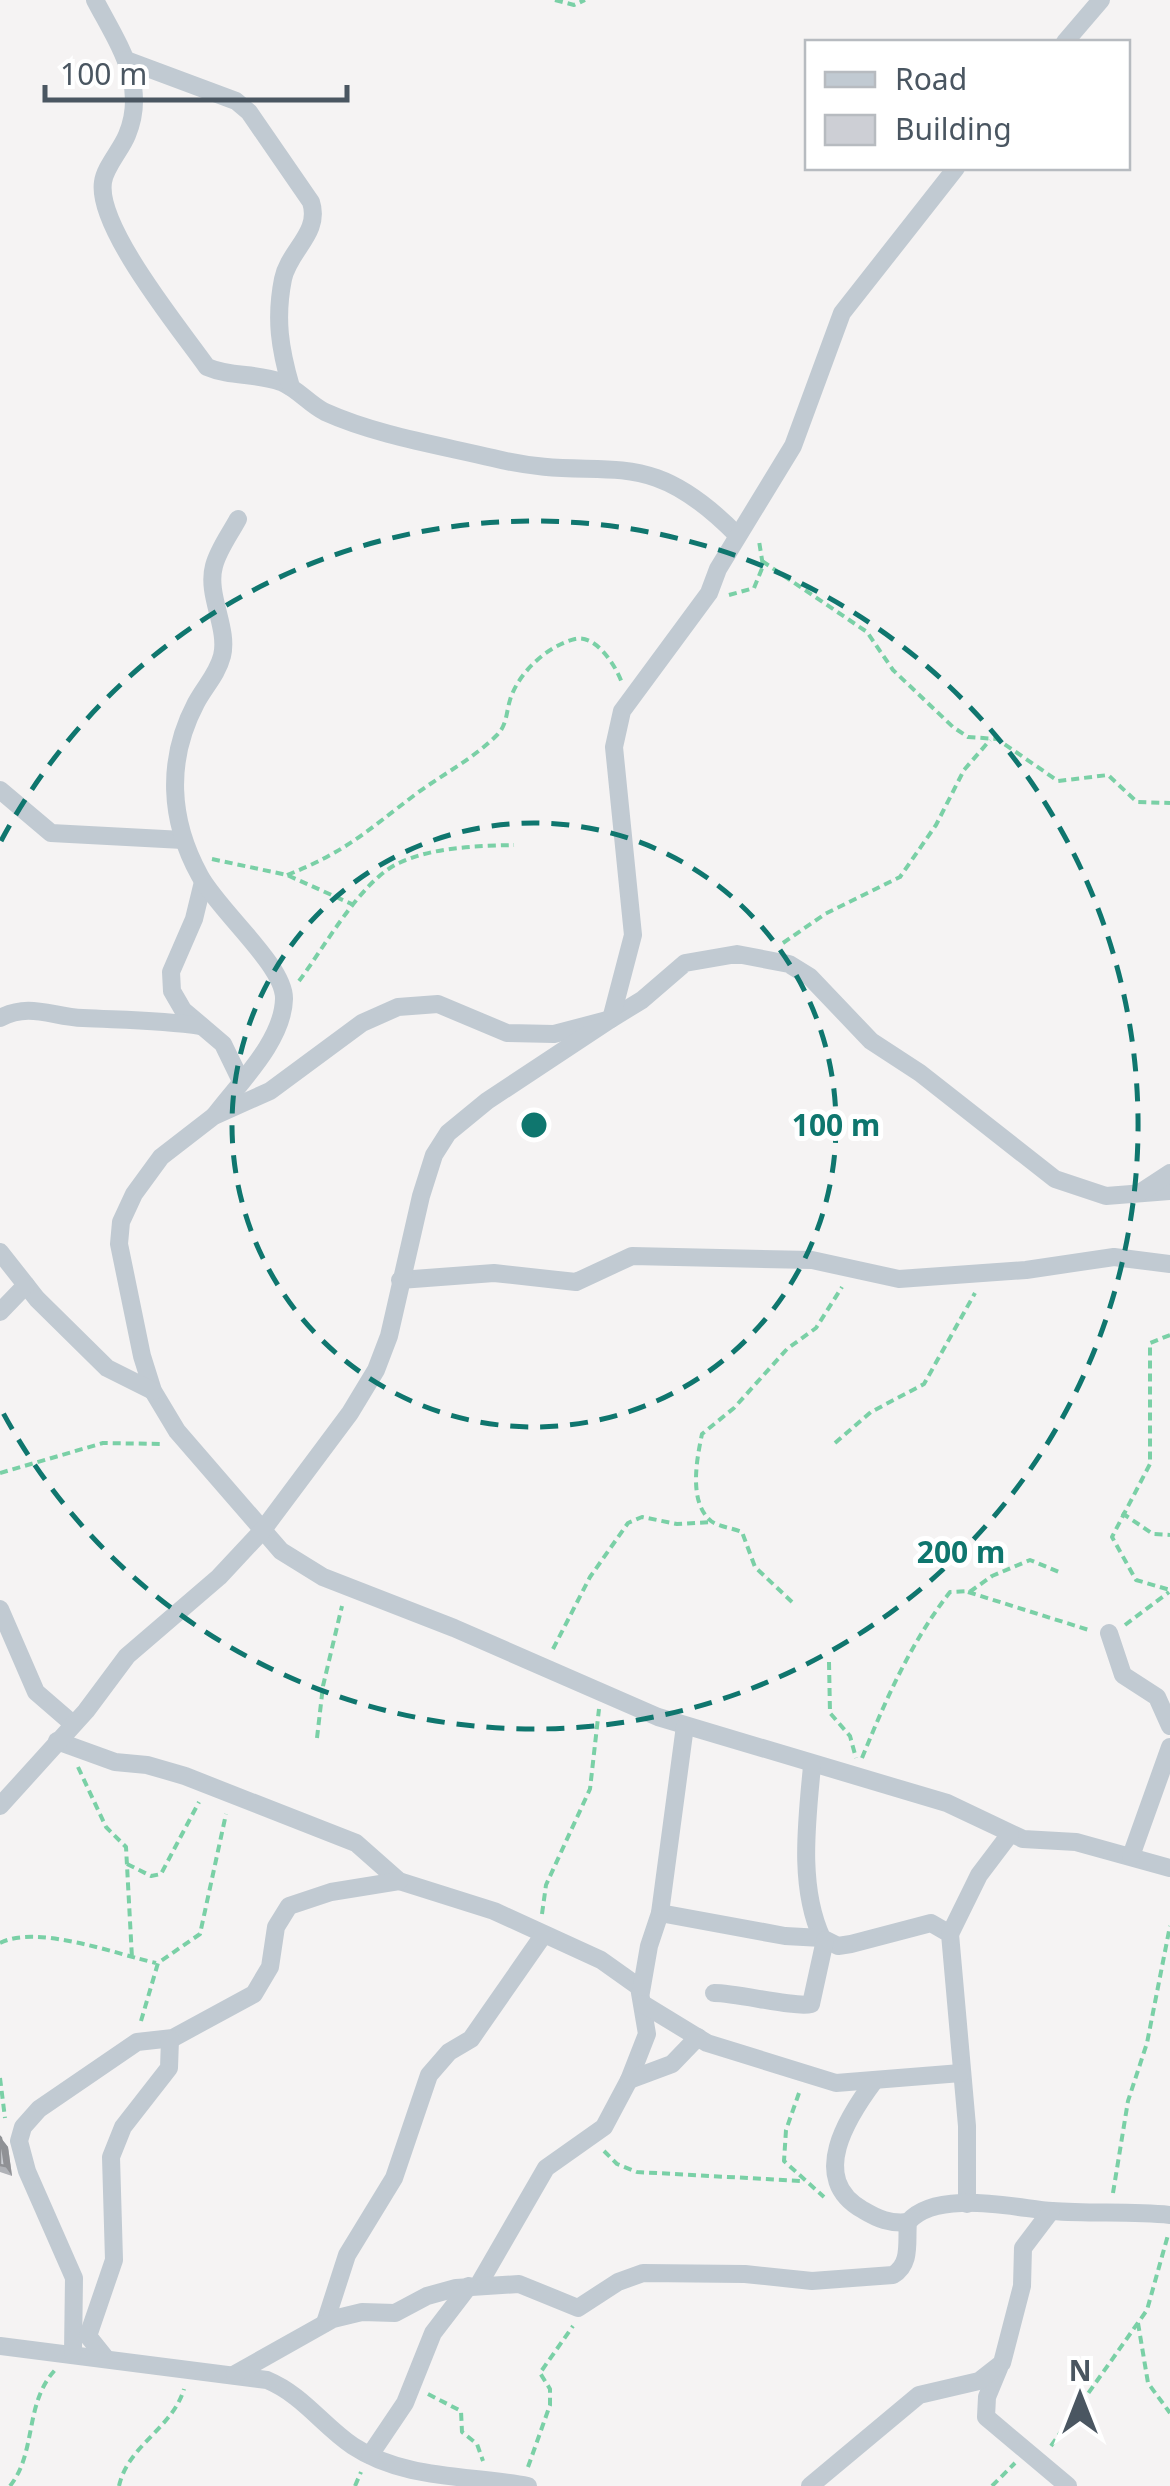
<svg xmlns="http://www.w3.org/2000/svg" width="1170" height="2486" viewBox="0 0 1170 2486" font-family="'Noto Sans',sans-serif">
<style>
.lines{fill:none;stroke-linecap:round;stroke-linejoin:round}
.path{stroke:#7ad0a6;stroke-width:4;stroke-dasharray:8 5;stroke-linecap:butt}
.minor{stroke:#c1cad2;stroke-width:18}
.wall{fill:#b0b2b7}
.shaded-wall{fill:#909195}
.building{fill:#cdcfd5;stroke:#909195;stroke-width:2.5}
.ring{fill:none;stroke:#0f766e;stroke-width:5;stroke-dasharray:18 12}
.centre{fill:#0f766e;stroke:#fff;stroke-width:5}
.ring-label{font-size:30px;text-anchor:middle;font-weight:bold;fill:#0f766e;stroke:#fff;stroke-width:10;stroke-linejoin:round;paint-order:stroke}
</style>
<rect width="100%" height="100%" fill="#f5f3f3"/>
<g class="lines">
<!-- path -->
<g class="path">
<path d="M555,0L574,5L585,0"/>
<path d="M762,561L867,632L893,670L953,727L968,737L997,739L1058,781L1108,775L1137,802L1170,803"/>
<path d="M729,595L754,588L763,566L759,541"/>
<path d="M212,859L287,875L354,905"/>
<path d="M287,875C346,852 368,830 416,794C443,774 473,759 497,735C507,725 506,713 510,700C518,673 547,646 575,639C596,634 616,666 622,683"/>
<path d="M783,943L825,914L900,877L936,825L964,770L990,740"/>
<path d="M299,981C324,948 361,880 399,863C433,847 477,846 514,845"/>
<path d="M1170,1335L1150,1343V1464L1112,1537L1136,1580L1170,1590"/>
<path d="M835,1443L871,1412L924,1384L975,1293"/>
<path d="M0,1473L103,1443L161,1444"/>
<path d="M1122,1513L1153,1534L1170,1535"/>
<path d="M968,1592L1092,1631"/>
<path d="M792,1602L755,1567L742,1532C733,1528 719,1527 711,1521C688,1502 697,1458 702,1434L734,1408L787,1349L816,1328L842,1287"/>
<path d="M1125,1625L1169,1592"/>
<path d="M553,1649L590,1577L628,1523L642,1517L677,1524L712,1522"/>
<path d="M829,1662L830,1713L850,1736L856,1758"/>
<path d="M317,1738L323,1686L342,1606"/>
<path d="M862,1758C886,1699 911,1642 950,1592L971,1591L992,1576L1030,1560L1059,1572"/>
<path d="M78,1767L106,1827L126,1847L132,1958"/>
<path d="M127,1864L151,1876L161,1874L199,1802"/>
<path d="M542,1914L546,1885L590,1789L599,1709"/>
<path d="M0,1943C37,1924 116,1954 156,1963"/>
<path d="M141,2021L158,1963L200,1934L226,1814"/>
<path d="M0,2078L5,2118"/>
<path d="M799,2093L786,2130L784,2161L824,2197"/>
<path d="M604,2151L617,2164L637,2172L802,2181"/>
<path d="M1113,2193L1128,2101L1147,2043L1170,1926"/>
<path d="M1138,2323L1148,2383L1170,2413"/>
<path d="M428,2394L461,2411L462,2432L477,2444L483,2461"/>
<path d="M1051,2446L1147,2310L1168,2235"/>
<path d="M528,2467L550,2405V2389L540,2373L573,2326"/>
<path d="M10,2486C37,2452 24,2404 55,2370"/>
<path d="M119,2486C128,2445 172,2429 184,2389"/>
<path d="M355,2486L361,2472"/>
<path d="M992,2486L1015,2463"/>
</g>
<!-- minor -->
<g class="minor">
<path d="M95,0C118,44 148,85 127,135C121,150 105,167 103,182C96,227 181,330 207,367C230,377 257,373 281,382C298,389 309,404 325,412C376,435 438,445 493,458C604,486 641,437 737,535"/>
<path d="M1065,42L1101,0"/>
<path d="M126,60L236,101L249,112L311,202C321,233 289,250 283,279C275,319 280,349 291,387"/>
<path d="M0,790L51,833L183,840"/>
<path d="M203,882L194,919L171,972L172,991L183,1010L223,1044L241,1081"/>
<path d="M0,1018C30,1002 52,1017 83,1018C123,1020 161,1020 201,1026"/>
<path d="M215,1115C239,1083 283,1041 284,999C285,966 219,911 200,876C169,820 166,760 196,703C205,686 217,675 222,656C229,628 206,595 214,566C218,550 230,534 238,519"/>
<path d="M1170,1191L1106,1196L1055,1179L920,1073L871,1041L810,977L789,964L737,954L685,963L642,1000L611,1019L554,1034L507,1033L438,1004L398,1007L362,1023L270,1091L214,1116L161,1157L134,1194L121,1222L119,1244L142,1356L153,1391L177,1431L281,1551L323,1577L454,1628L658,1717L947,1803L1023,1839L1076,1842L1170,1868"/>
<path d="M1141,1192L1170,1173"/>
<path d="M0,1252L37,1299L107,1368L153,1391"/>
<path d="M400,1280L494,1273L576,1282L632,1256L812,1260L899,1279L1026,1270L1114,1257L1170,1264"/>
<path d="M0,1312L26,1285"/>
<path d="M0,1609L36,1692L73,1724"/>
<path d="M1109,1633L1123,1675L1157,1697L1170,1726"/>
<path d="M57,1741L115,1762L147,1765L185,1776L356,1843L399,1881L494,1911L601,1960L639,1987L647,2034L629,2080L604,2127L546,2168L479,2284"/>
<path d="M812,1766C807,1821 798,1886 822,1938L838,1946L851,1944L931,1923L950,1934L967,2126V2204"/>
<path d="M0,1806L86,1711L127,1656L219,1577L262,1531L350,1413L376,1370L389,1336L421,1196L434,1155L448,1133L487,1101L611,1019L633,935L614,747L622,711L709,593L718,569L793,446L842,313L956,168"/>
<path d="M1131,1856L1170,1747"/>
<path d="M660,1913L785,1936L822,1938"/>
<path d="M950,1934L979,1875L1010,1834"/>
<path d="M641,1992L649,1946L660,1913L685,1726"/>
<path d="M714,1993C738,1993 795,2008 811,2004L825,1940"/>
<path d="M643,2004L707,2043L836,2083L961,2073"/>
<path d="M629,2080L672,2064L698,2037"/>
<path d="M875,2080C848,2116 807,2179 863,2210C878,2219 890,2224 908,2222"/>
<path d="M325,2323L347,2255L394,2178L429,2075L449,2052L471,2039L542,1937"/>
<path d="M0,2346L267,2380C303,2395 322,2425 353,2446C404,2480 470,2475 528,2486"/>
<path d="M73,2353L74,2278L27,2171L19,2141L23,2127L39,2109L137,2042L173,2038L254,1994L270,1967L276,1927L289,1906L331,1892L399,1881"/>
<path d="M104,2356L88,2336L114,2260L111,2157L123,2127L169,2068L170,2039"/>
<path d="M999,2368L987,2397L986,2417L1068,2486"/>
<path d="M235,2374L333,2319L362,2312L395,2313L427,2296L456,2288L519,2284L578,2308L618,2282L643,2273L745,2274L812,2281L893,2275C912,2264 906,2241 908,2222C936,2189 1015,2208 1052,2211C1091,2214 1131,2211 1170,2215"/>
<path d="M370,2455L405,2403L433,2333L469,2286"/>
<path d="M810,2486L919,2395L979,2381L1002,2363L1022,2286L1023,2248L1051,2211"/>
</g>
</g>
<!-- wall -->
<path class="wall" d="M0,2137L8,2147L12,2176L0,2172Z"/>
<!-- shaded-wall -->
<path class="shaded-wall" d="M1,2138L8,2147L12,2176L5,2166Z"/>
<!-- building -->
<path class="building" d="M0,2137L1,2138L5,2166L0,2165Z"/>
<!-- distance rings -->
<g class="ring">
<circle cx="534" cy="1125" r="302"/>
<path d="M1 841A604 604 0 1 1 1 1409"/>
</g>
<circle cx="534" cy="1125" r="15" class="centre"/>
<g class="ring-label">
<text x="836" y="1136">100 m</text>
<text x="961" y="1563">200 m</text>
</g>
<!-- legend -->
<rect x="805" y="40" width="325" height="130" fill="#ffffff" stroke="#b7bbc0" stroke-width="2.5"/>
<rect x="825" y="72" width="50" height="15" fill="#c1cad2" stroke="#b7bbc0" stroke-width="2.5"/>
<text x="895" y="90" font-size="30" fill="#4a5661">Road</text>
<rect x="825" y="115" width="50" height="30" fill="#cdcfd5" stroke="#b7bbc0" stroke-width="2.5"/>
<text x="895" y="140" font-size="30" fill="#4a5661">Building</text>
<!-- north arrow -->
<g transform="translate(1080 2396)" stroke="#ffffff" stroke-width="8" paint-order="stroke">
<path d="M0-8L18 38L0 25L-18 38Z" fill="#4a5661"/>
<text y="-15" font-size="28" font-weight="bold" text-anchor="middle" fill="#4a5661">N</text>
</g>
<!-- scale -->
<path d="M45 85v15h302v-15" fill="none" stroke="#4a5661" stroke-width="5"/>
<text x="60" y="85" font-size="30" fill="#4a5661" stroke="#ffffff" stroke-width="8" paint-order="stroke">100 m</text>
</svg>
